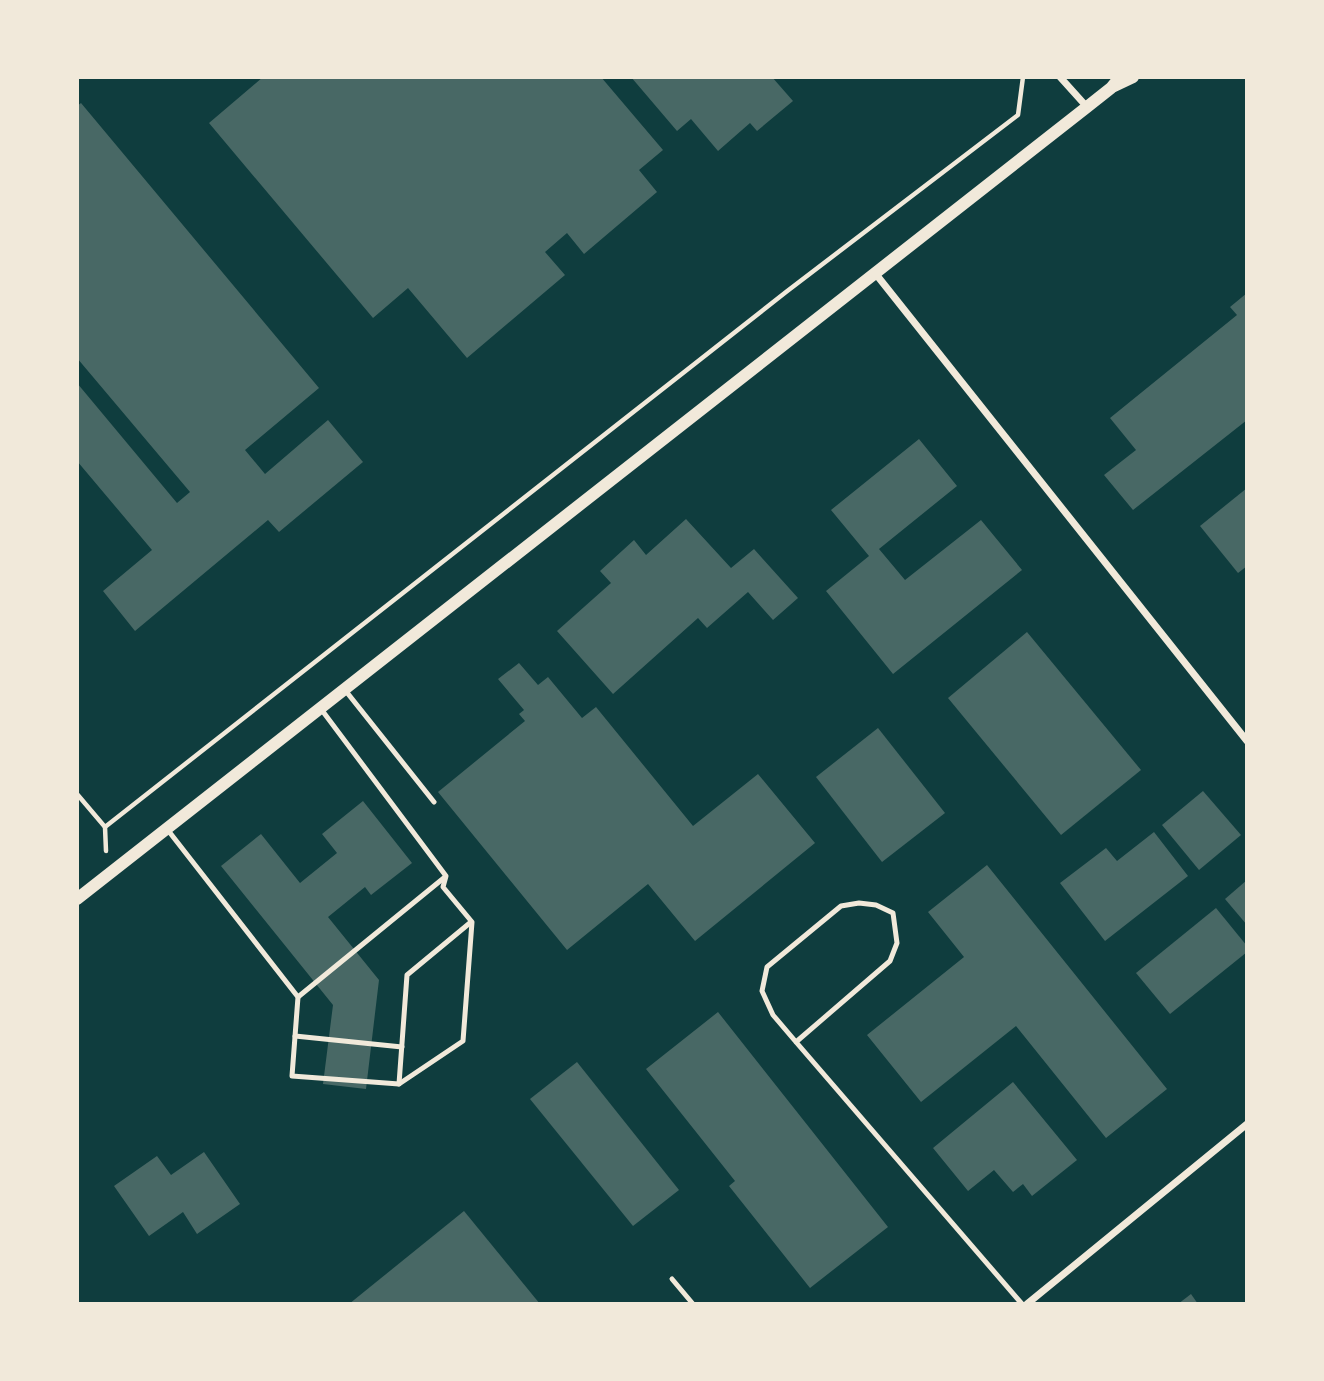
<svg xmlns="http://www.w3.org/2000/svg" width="1324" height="1381" viewBox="0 0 1324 1381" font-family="Lora,serif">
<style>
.building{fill:#486865}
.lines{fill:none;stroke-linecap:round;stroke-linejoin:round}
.path{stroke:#f1e9da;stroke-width:4.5}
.service{stroke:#f1e9da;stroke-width:5}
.minor{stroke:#f1e9da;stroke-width:7}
.tertiary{stroke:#f1e9da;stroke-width:12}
</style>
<rect width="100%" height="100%" fill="#0f3d3e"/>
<!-- building -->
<g class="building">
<path d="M263,77H601L663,150L639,170L657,192L584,254L567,233L545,252L565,275L467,358L408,288L373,318L209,123Z"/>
<path d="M631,77H772L793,101L757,131L750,123L718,151L691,119L677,131Z"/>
<path d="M81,103L319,388L245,450L265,474L328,420L363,462L279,532L268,520L135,631L103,591L152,550L77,461V383L177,503L190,492L77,358V106Z"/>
<path d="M1247,293V420L1133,510L1104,475L1136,450L1110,418L1237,315L1230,307Z"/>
<path d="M919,439L957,486L879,549L905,580L981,520L1022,570L893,674L826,591L869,556L831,510Z"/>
<path d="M1247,488V566L1238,573L1200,526Z"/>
<path d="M686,519L731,568L754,549L798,598L773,620L748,592L707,628L698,618L613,694L557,631L611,583L600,571L634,540L646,555Z"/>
<path d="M1027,632L1141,770L1061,835L948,698Z"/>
<path d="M519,663L538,685L548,677L582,718L596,707L693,826L758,774L815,843L695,941L648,884L567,950L438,792L525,721L519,714L524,710L498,679Z"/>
<path d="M878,728L945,813L882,862L816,777Z"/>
<path d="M1203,791L1241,835L1199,870L1162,825Z"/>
<path d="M363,801L412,863L371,895L365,887L328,917L379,980L366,1089L323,1084L333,1005L221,866L261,834L300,883L337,853L322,834Z"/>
<path d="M1154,832L1188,876L1105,941L1060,883L1106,848L1117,861Z"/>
<path d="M987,865L1167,1089L1106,1138L1016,1026L921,1102L867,1035L964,957L928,912Z"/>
<path d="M1247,880V925L1225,899Z"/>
<path d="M1216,908L1247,946V952L1170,1014L1136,973Z"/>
<path d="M718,1012L888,1227L810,1288L729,1186L735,1181L646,1069Z"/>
<path d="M577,1062L679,1190L633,1226L530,1099Z"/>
<path d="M1013,1082L1077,1160L1032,1196L1023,1184L1013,1192L994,1170L968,1191L933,1148Z"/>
<path d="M204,1152L240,1204L197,1234L183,1212L149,1236L114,1186L157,1156L171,1175Z"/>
<path d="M464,1211L540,1304H349Z"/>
<path d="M1191,1294L1198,1304H1178Z"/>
</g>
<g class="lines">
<!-- path -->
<g class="path">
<path d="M77,794L105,827L786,292L1018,115L1023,77"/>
<path d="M105,827L106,851"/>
</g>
<!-- service -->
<g class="service">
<path d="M345,690L434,802"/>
<path d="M167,829L298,997L292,1076L399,1084L463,1041L472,922L443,887L446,876L321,709"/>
<path d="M298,997L445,877"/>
<path d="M295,1036L402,1047"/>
<path d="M796,1042L890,961L897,943L893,913L876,905L859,903L841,906L767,967L762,991L773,1015L796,1042L1022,1304"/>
<path d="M399,1084L407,975L471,922"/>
<path d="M672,1279L693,1304"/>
</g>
<!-- minor -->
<g class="minor">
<path d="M1060,77L1087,107"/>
<path d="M875,273L1247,741"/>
<path d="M1027,1304L1247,1124"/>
</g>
<!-- tertiary -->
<g class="tertiary">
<path d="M1114,86L1133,77"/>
<path d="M77,899L1087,107L1111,88L1120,77"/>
</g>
</g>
<!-- border -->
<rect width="1324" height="1381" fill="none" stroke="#f1e9da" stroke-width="158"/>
</svg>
